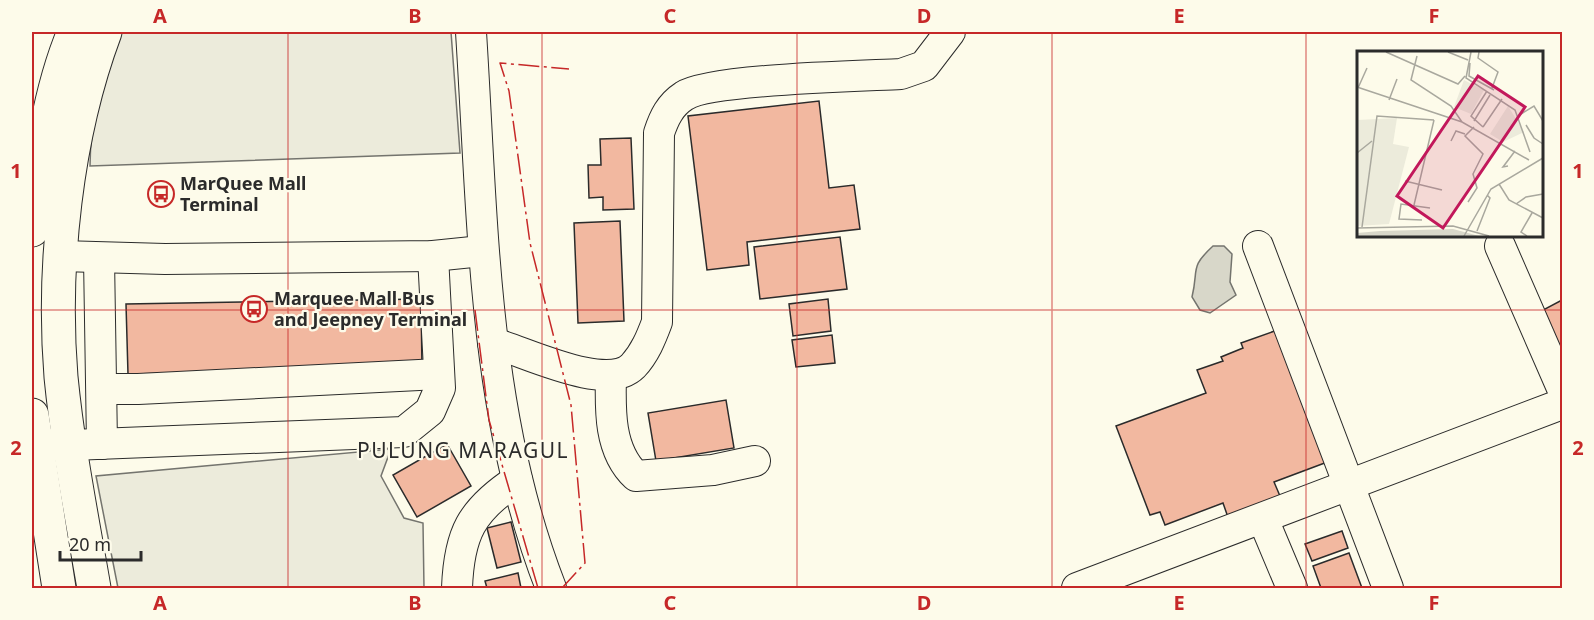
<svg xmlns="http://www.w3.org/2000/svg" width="1594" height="620" viewBox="0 0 1594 620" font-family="'Noto Sans',sans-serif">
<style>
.green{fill:#ecebdb;stroke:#74746e;stroke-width:1.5}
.water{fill:#d8d7c9;stroke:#74746e;stroke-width:1.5}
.building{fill:#f2b8a0;stroke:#2b2b2b;stroke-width:1.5}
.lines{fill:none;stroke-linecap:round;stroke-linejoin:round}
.minor-casing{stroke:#2b2b2b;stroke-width:32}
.major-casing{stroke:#2b2b2b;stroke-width:35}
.minor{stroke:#fdfbea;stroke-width:30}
.major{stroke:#fdfbea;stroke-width:33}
.power{stroke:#c62828;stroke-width:1.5;stroke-dasharray:21 4.5 3 4.5;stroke-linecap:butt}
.grid{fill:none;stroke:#c62828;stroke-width:1.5;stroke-opacity:0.55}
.labels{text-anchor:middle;stroke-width:4.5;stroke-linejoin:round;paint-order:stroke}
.poi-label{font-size:18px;font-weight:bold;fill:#2b2b2b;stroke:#fdfbea;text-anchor:start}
.quarter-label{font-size:21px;letter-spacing:1.5px;fill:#2b2b2b;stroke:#fdfbea}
.inset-road{fill:none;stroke:#a9a89e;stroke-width:1.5}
.view{fill:#c2185b;fill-opacity:0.15;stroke:#c2185b;stroke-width:3}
.inset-edge{fill:none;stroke:#2b2b2b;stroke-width:3}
.neatline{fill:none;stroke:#c62828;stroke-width:2}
.grid-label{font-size:20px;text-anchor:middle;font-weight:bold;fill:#c62828}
</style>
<rect width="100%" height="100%" fill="#fdfbea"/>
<!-- green -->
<g class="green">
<path d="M121,32H451L460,153L90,166C90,118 104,76 121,32Z"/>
<path d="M391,449L381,476L404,518L423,523L424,588H118L96,476Z"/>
</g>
<!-- water -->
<path class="water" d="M1213,246H1224L1232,254L1230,282L1236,295L1210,313L1200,310L1192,297C1199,269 1189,268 1213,246Z"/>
<!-- building -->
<g class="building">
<path d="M819,101L829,188L854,185L860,229L747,242L749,265L707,270L688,116Z"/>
<path d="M631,138L634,209L603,210V197L589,198L588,165H601L600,139Z"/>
<path d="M620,221L624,321L578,323L574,223Z"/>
<path d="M840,237L847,289L760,299L754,247Z"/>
<path d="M421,299L422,369L128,374L126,304Z"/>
<path d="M828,299L831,331L793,336L789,304Z"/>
<path d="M1562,300V368L1543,310Z"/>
<path d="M1283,328L1330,461L1274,482L1283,503L1230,523L1223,503L1165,525L1160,512L1150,515L1116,426L1206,393L1197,370L1223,361L1221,357L1243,348L1241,343Z"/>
<path d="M832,335L835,363L796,367L792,340Z"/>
<path d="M726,400L734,448L656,461L648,413Z"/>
<path d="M447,444L471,486L417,517L393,475Z"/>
<path d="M511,522L521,562L497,568L487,528Z"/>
<path d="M1342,531L1348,548L1312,561L1305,544Z"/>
<path d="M1349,553L1362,588H1321L1313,566Z"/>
<path d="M518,573L521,588H487L485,581Z"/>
</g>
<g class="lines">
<defs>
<g id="minor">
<path d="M471,32C483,218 482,412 551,588"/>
<path d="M1258,246L1388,588"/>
<path d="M1500,246L1562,388"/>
<path d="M61,256L165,259L433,256L482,251"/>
<path d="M99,258L102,444"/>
<path d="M493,343C524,351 606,393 633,366C645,353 651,338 657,322L659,133C664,118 670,105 684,96C709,79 862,76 901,74L924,66L950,32"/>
<path d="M611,375C610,410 609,451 636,476L713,470L755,461"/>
<path d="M103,389H138L439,374"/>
<path d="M46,446L404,432L430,411L440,388L433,256"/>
<path d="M1263,519L1292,588"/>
<path d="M457,588C459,534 471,510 517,480"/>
<path d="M1077,588L1562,404"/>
</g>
<g id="major">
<path d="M32,230C40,163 48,94 74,32"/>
<path d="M32,415L59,588"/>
<path d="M94,588C82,518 68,448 61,377C52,266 66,136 105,32"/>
</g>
</defs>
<!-- minor casing -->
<use href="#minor" class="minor-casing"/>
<!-- major casing -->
<use href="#major" class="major-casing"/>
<!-- minor -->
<use href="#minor" class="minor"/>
<!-- major -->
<use href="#major" class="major"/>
<!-- power -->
<g class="power">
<path d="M475,310L489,420L538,588"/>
<path d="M562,588L585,563L571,405L530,243L509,91L500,63L569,69"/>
</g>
</g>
<!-- grid -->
<path class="grid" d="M288,32V588M542,32V588M797,32V588M1052,32V588M1306,32V588M32,310H1562"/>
<!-- icons -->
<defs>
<symbol id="bus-ring" viewBox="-11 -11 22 22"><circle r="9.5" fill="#fdfbea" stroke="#c62828" stroke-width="1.5"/><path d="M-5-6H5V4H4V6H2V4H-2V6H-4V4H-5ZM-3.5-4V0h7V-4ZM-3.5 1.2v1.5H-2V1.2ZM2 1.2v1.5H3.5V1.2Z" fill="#c62828"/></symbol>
</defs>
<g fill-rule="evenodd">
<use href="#bus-ring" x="146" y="179" width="30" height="30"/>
<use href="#bus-ring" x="239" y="294" width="30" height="30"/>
</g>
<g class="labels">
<!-- poi labels -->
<g class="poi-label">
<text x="180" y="190">MarQuee Mall<tspan x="180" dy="21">Terminal</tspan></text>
<text x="274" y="305">Marquee Mall Bus<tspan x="274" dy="21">and Jeepney Terminal</tspan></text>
</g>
<!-- quarter labels -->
<g class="quarter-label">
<text x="463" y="458">PULUNG MARAGUL</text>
</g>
</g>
<!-- overview -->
<g transform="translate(1357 51)">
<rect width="186" height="186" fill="#fdfbea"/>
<path d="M107,29L127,39L114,63L97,56ZM151,55L167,81L146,91L133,83ZM40,67L36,93L52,96L32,173L0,175V69Z" fill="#ecebdb"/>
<path d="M96,178L122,185H0V182L23,180Z" fill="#d8d7c9"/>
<path class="inset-road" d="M29,1L101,33L108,25M91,1L111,9M114,1L109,27L158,59L173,101M122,1L121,7L141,21L135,37M60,5L54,29L94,55L105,71M113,12L112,25L137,39M0,36L105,71L172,109M1,37L10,17M32,49L40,28M164,63L177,55L186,70M117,70L133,44M169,74L177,87L186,93M126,76L114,65L130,40M126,76L145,48M94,90L99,80L108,83M0,102L15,90M151,115L146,116L158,100M48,130L85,139M142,133L152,149L186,167M111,151L120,137L116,123L126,103L108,85L117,76M159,153L169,146L186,143M57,154L77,69M65,169L42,168L44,153L73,157M5,176L20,65L77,69M0,177L96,175L132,185M120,180L133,147L130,144M107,185L134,138L186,107M170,185L164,181L175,162"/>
<path class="view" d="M121,25L168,56L86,177L40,145Z"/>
<rect width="186" height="186" class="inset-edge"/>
</g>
<!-- border -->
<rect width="1594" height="620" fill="none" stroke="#fdfbea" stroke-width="66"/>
<!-- scale -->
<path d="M60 551v9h81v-9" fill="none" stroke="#2b2b2b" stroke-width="3"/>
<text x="69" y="551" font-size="18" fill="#2b2b2b" stroke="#fdfbea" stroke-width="4.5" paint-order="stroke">20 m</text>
<rect x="33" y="33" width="1528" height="554" class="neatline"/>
<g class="grid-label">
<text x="160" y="23">A</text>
<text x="415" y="23">B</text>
<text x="670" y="23">C</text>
<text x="924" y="23">D</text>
<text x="1179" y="23">E</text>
<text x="1434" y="23">F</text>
<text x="16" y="178">1</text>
<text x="1578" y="178">1</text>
<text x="16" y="455">2</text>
<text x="1578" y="455">2</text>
<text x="160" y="610">A</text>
<text x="415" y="610">B</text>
<text x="670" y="610">C</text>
<text x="924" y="610">D</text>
<text x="1179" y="610">E</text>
<text x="1434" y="610">F</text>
</g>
</svg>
